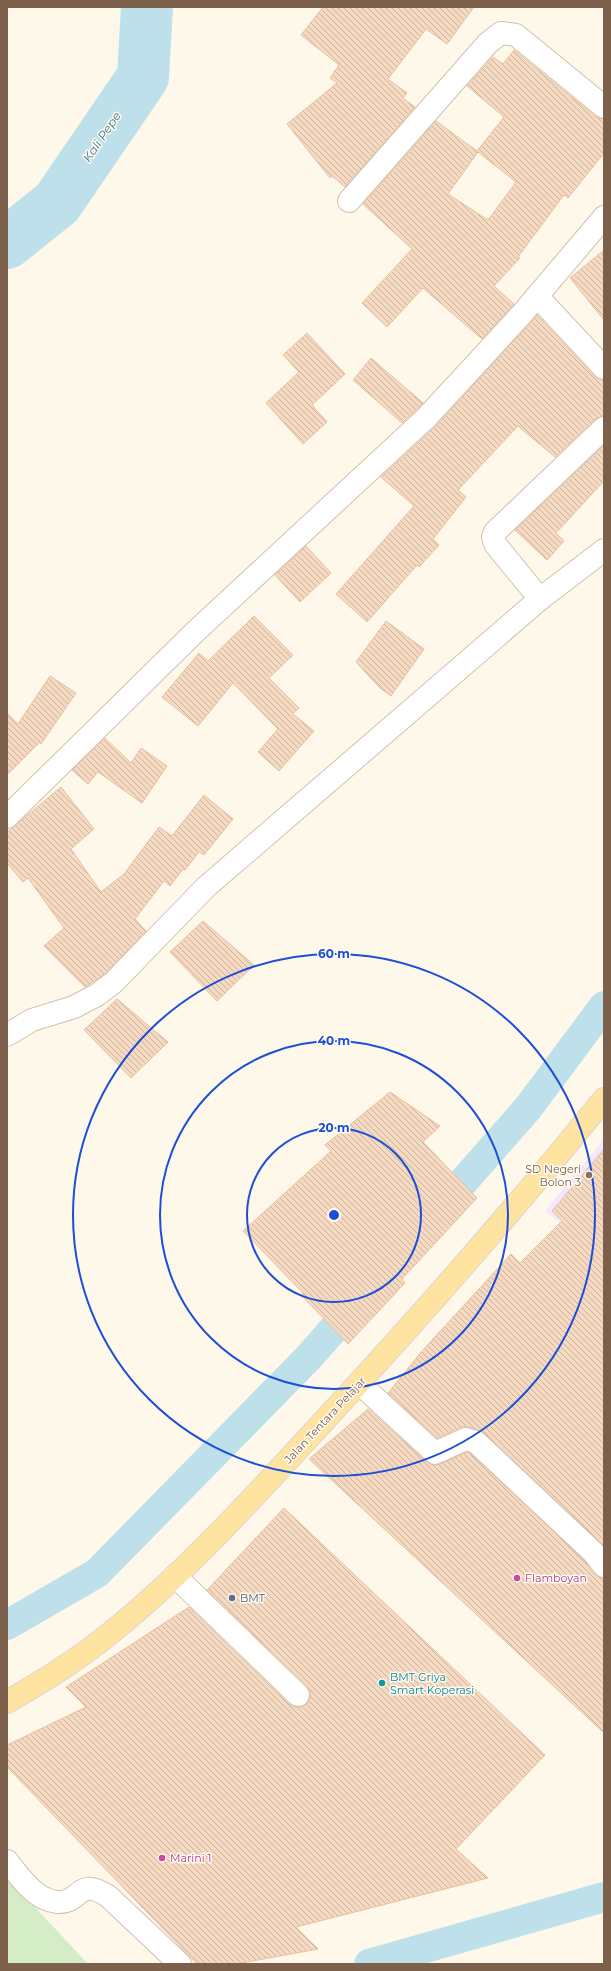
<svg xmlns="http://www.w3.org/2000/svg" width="611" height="1971" viewBox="0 0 611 1971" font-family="Montserrat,sans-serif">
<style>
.education{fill:#f5e7fb}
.pitch{fill:#d4edc7}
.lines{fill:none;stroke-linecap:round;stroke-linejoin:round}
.canal{stroke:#bde0ea;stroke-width:30}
.river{stroke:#bde0ea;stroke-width:52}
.building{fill:url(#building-back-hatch);stroke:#e9c1a0;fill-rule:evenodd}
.minor-casing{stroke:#d2c1ae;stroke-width:24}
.major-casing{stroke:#ddd6d0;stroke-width:24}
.minor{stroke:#fff;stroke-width:22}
.major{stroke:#ffe3a1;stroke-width:22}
.ring{fill:none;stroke:#1d4ed8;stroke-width:2}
.education-dot{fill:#8d6e63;stroke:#fffbf2;stroke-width:1.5}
.hotel-dot{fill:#d1479c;stroke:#fffbf2;stroke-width:1.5}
.service-dot{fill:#5c6f8a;stroke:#fffbf2;stroke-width:1.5}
.culture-dot{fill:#0f9aa8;stroke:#fffbf2;stroke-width:1.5}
.labels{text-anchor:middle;stroke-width:3;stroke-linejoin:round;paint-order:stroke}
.education-label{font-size:11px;fill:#785e54;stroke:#fffbf2;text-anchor:end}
.street-label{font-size:11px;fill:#7c604b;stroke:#fffbf2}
.hotel-label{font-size:11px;fill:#b23c85;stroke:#fffbf2;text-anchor:start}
.service-label{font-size:11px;fill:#4e5e75;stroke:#fffbf2;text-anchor:start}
.culture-label{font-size:11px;fill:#0d838f;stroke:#fffbf2;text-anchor:start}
.water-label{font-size:12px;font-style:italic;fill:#3f7788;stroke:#fffbf2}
.centre{fill:#1d4ed8;stroke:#fffbf2;stroke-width:2}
.ring-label{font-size:12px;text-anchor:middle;font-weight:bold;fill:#1d4ed8;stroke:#fffbf2;stroke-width:3;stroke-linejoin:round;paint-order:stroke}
</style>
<defs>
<pattern id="building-back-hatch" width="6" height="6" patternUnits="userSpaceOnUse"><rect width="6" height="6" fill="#f5d9c1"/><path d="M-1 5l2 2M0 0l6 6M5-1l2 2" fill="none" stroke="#cbb39f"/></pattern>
</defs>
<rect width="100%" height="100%" fill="#fef8eb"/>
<!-- education -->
<path class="education" d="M604,1139V1258L545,1211Z"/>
<!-- pitch -->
<path class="pitch" d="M7,1877L88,1964H7Z"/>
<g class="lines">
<!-- canal -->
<g class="canal">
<path d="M435,1214L528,1108L604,1006"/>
<path d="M7,1625L97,1573L308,1358L361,1298"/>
<path d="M369,1964L604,1897"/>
</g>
<!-- river -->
<path class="river" d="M7,243L57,203L143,77L147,7"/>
</g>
<!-- building -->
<g class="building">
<path d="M323,7H474L447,44L426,29L388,79L407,93L403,98L415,107L345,187L332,176L330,178L287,124L337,83L330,78L339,65L301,35Z"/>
<path d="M514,50L596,117L604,119V153L568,198L564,195L518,257L520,258L494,286L514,304L482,339L423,288L387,327L362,303L412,249L363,204L436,121L477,151L504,117L467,86L493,57L503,64ZM478,152L516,182L488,220L448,194Z"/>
<path d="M604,250V320L570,278Z"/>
<path d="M537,315L595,377L604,380V416L595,419L555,457L518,426L458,490L466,497L433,539L439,545L419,567L417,565L367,622L336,594L414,506L381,477L435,427Z"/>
<path d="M307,333L345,374L312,405L327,422L303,444L266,403L299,372L283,355Z"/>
<path d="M371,358L423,403L402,423L353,380Z"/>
<path d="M604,445V481L556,533L564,541L547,560L515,530Z"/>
<path d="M306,546L331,573L300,602L275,575Z"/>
<path d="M254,616L293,655L269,678L299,708L293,714L314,731L279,771L258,752L278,729L233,683L198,726L162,697L199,653L208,661Z"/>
<path d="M386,621L424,649L391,696L380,688L356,662Z"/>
<path d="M50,676L76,693L41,744L40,742L7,775V713L18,724Z"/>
<path d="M105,738L131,763L141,748L167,766L142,803L98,772L88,784L72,770Z"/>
<path d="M61,787L94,829L71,849L101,892L124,874L159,827L172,836L204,795L233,819L204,855L199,852L185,870L183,869L170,886L164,881L135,919L146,931L106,973L85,987L44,946L64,928L28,878L23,882L7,863V832Z"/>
<path d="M203,921L254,965L217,1001L170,952Z"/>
<path d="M117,999L168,1042L131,1078L84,1030Z"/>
<path d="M390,1092L440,1126L423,1142L477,1198L402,1279L405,1283L348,1344L301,1295L303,1293L243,1231L331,1151L325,1145Z"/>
<path d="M604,1149V1546L484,1433L470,1427H461L437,1438L388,1393L422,1351L511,1254L520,1263L562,1221L552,1211Z"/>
<path d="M368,1409L427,1462L433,1465L440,1464L467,1452L470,1453L584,1560L594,1574L604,1578V1733L309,1459Z"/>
<path d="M284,1508L545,1755L456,1849L488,1878L296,1927L318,1949L236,1964H197L7,1767V1745L86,1707L66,1687L189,1607L289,1704L295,1707H301L307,1704L310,1698V1691L307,1686L207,1590Z"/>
</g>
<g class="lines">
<defs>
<g id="minor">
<path d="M349,201L488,43L501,33L516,35L604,107"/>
<path d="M537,296L604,368"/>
<path d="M540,599L495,544L493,537L495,532L604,428"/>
<path d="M7,817L196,631L426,418L521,315L604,217"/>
<path d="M7,1035L32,1020L74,1007L97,995L114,982L206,887L540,599L604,550"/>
<path d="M359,1383L435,1453L466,1439L476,1442L593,1552L604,1566"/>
<path d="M175,1576L298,1695"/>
<path d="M7,1861C20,1877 35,1900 57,1902C82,1904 76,1876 108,1896L180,1964"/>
</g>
<path id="major" d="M7,1702C35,1686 64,1668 90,1649C176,1584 250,1501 323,1422C420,1317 514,1210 604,1099"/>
</defs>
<!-- minor casing -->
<use href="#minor" class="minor-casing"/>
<!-- major casing -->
<use href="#major" class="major-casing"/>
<!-- minor -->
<use href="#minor" class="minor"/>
<!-- major -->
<use href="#major" class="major"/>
</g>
<!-- distance rings -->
<g class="ring">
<circle cx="334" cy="1215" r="87"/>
<circle cx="334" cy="1215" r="174"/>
<circle cx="334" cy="1215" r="261"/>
</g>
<!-- markers -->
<circle class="education-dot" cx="589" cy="1175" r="4"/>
<g class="hotel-dot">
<circle cx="517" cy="1578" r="4"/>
<circle cx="162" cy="1858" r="4"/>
</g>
<circle class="service-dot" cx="232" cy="1598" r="4"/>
<circle class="culture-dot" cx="382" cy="1683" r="4"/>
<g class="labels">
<!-- education labels -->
<g class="education-label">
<text x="581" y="1173">SD Negeri<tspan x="581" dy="13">Bolon 3</tspan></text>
</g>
<!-- street labels -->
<g class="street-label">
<text transform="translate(325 1420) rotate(-47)" y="4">Jalan Tentara Pelajar</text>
</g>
<!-- hotel labels -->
<g class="hotel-label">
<text x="525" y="1582">Flamboyan</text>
<text x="170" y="1862">Marini 1</text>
</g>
<!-- service labels -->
<g class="service-label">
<text x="240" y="1602">BMT</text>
</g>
<!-- culture labels -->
<g class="culture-label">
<text x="390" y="1681">BMT Griya<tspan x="390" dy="13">Smart Koperasi</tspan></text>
</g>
<!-- water labels -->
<g class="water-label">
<text transform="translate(102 137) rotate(-56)" y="4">Kali Pepe</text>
</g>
</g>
<circle cx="334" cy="1215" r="6" class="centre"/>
<g class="ring-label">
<text x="334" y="958">60 m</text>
<text x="334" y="1045">40 m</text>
<text x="334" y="1132">20 m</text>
</g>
<!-- border -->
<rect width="611" height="1971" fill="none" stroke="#7c604b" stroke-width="16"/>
</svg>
